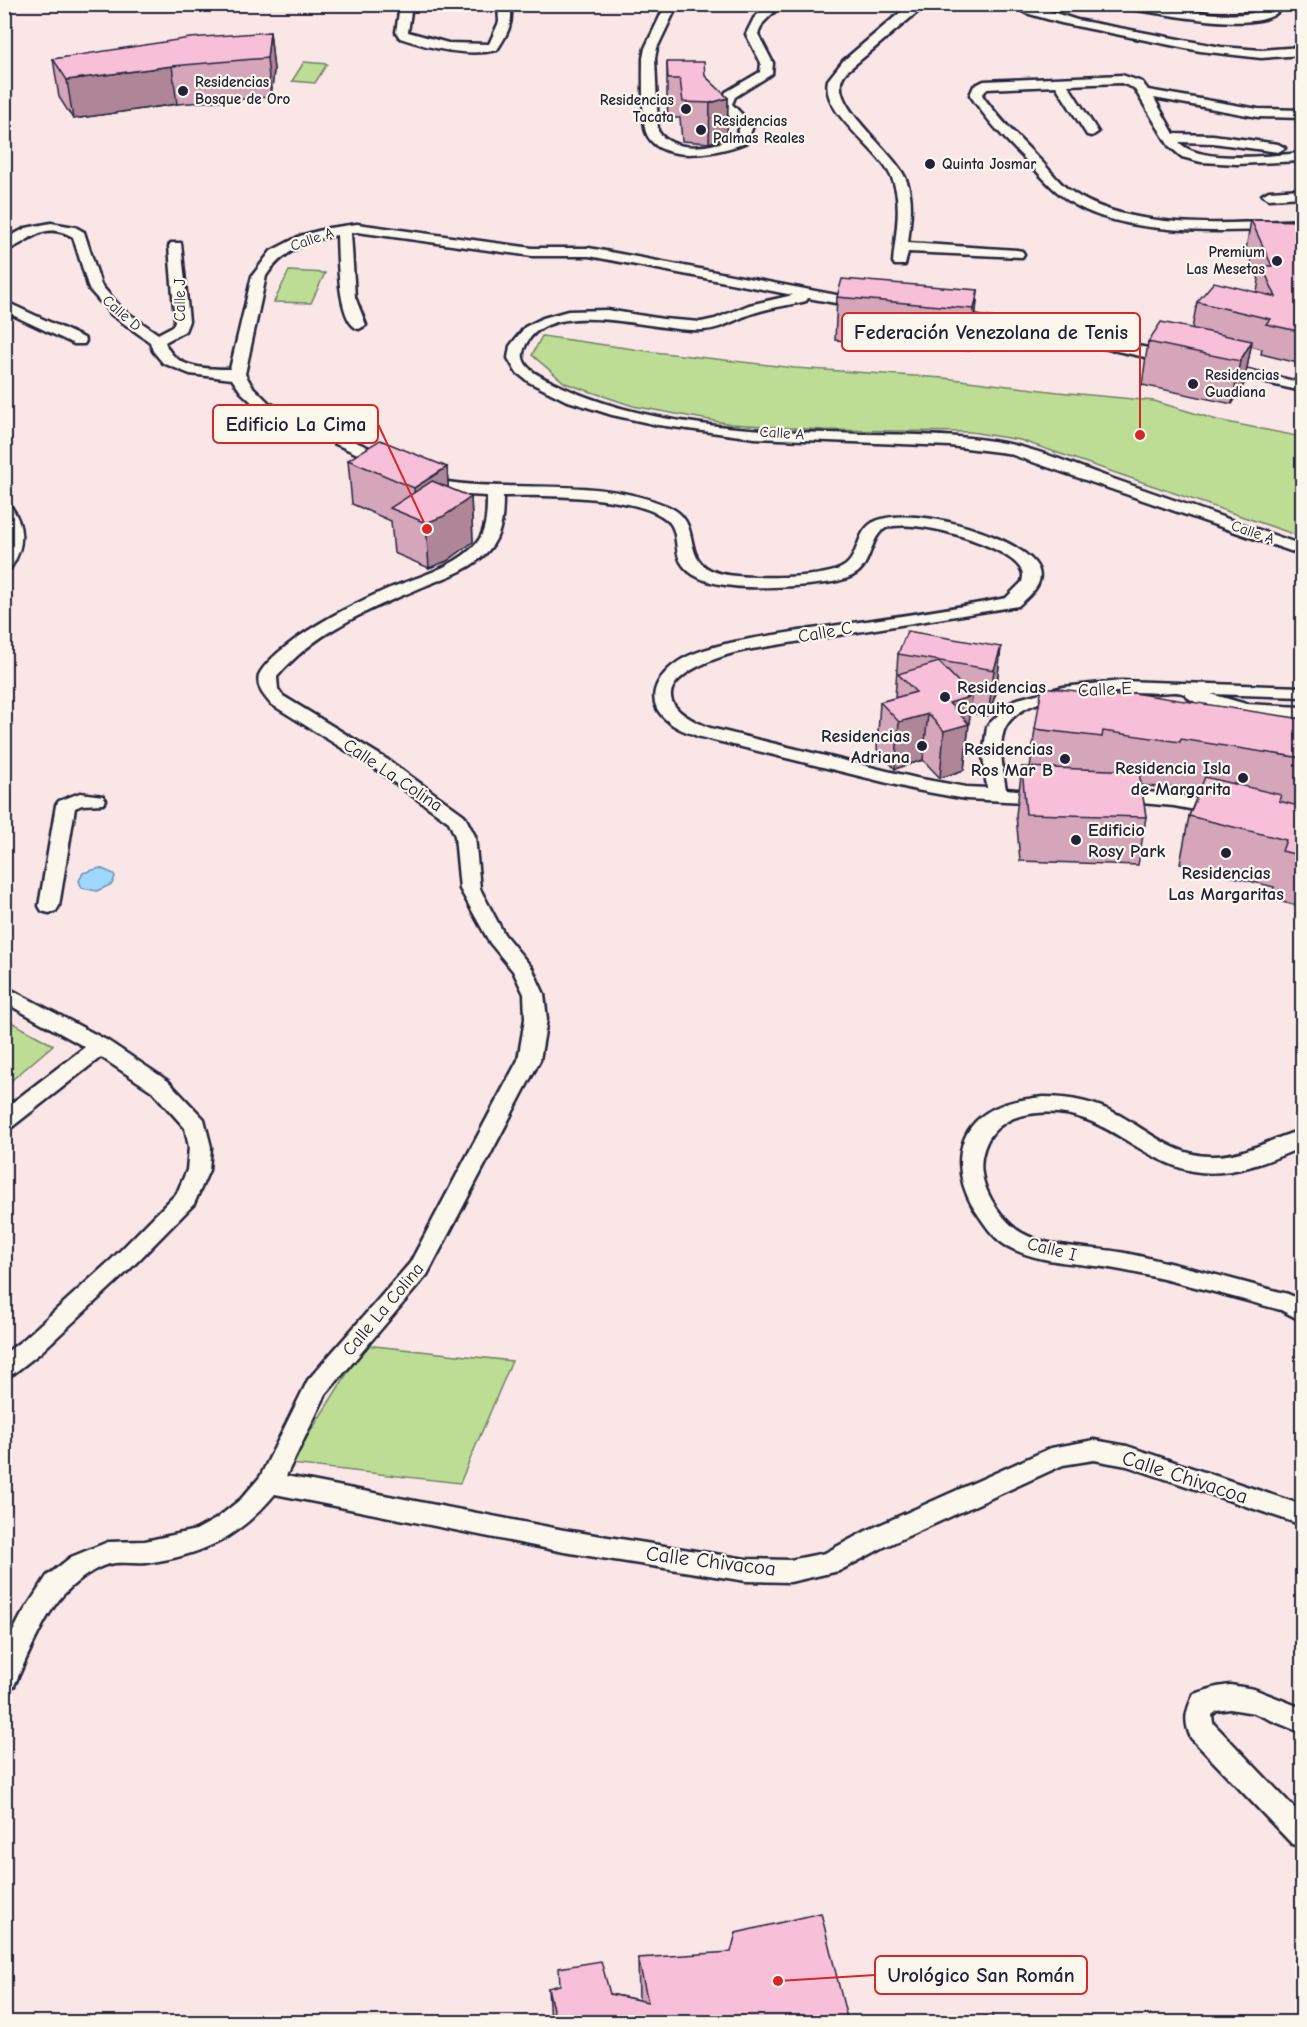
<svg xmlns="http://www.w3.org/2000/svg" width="1307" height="2027" viewBox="0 0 1307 2027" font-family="'Comic Neue',sans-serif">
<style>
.green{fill:#bddd95;stroke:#708068;stroke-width:1.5}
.water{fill:#9ed8fe;stroke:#6c8fb0;stroke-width:1.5}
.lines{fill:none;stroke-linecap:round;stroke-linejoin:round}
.street-casing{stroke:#22223b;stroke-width:5}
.street{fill:#fbf7ec;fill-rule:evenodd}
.wall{fill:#d5a5ba;stroke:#22223b;stroke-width:1.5}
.shaded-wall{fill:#ae8697;stroke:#22223b;stroke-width:1.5}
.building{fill:#f8c0d8;stroke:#22223b;stroke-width:1.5}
.poi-dot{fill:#22223b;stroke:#fbf7ec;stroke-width:2}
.labels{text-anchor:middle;stroke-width:4.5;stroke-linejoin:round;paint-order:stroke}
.far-poi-label{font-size:15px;font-weight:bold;fill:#22223b;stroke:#fbf7ec;text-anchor:start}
.far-street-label{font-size:15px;fill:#22223b;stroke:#fbf7ec}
.street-label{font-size:18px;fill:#22223b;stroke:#fbf7ec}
.poi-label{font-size:18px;font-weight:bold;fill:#22223b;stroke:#fbf7ec;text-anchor:end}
.near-street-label{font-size:21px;fill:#22223b;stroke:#fbf7ec}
.leader{fill:none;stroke:#d62828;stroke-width:2}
.callout-dot{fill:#d62828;stroke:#fbf7ec;stroke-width:2}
.callout{fill:#fbf7ec;stroke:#d62828;stroke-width:2}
.callout-label{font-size:20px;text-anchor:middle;font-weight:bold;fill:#22223b}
</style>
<rect width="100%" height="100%" fill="#fae6e6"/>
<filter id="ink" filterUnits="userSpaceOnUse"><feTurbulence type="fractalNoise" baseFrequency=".0167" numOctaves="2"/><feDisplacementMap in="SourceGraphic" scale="12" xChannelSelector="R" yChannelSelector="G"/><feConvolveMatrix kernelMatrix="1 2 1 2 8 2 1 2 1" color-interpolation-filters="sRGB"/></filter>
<g filter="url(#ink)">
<!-- green -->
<g class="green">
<path d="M304,62L327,64L315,83L292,81Z"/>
<path d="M289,271L325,273L311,303L274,302Z"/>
<path d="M542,336L654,352L795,368L944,378L1058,392L1154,401L1217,420L1302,437V537L1020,440L971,432L823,430L731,424L633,406L565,383L532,355Z"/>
<path d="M4,1018L53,1045L5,1086H4Z"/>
<path d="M365,1345L512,1361L460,1483L290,1464Z"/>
</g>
<!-- water -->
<path class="water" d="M100,868L114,874L115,877L112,884L97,891L82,888L79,881L83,873Z"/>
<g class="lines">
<defs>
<g id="street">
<path d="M397,4H409L411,12L408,32L448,43L489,44L499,22L498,4H510C514,23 507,35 497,50C465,57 430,48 400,38L396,32L399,12Z"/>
<path d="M666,4H678L657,48L655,58L658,131C674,155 715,147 736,137L740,127L719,105L726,92L760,72L761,63L746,34L754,18L769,4H782L763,23L758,34L773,63L772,74L735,97L732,104L753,126L747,142C722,153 658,166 646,132C642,120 643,73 643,58L645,48Z"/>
<path d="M927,4L846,72C820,101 897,151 907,182C914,201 910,224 908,243L1017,250L1022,251L1024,254L1022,257L908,252L905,265H895L893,262C895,238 902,207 894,183C884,150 820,115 828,80L843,61L909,5Z"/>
<path d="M1010,4H1027L1077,20L1221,47L1261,50L1302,47V55L1261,58L1200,51L1061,23L1026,13Z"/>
<path d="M1116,4C1129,4 1142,3 1154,5C1191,9 1229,21 1266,10L1260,4H1274L1278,12C1253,35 1156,11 1122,8Z"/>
<path d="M1122,75L1142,82L1148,90L1258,109L1302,110V118L1258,117L1154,98L1174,134L1213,135L1278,144L1285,148L1278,152L1213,143L1179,142C1198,165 1274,155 1302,153V161L1237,164L1201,162L1182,157L1169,146L1134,88L1121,83L1068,85L1098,132L1092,136L1087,135L1056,86L987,89L982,95C998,118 1018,137 1037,157C1048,167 1057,181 1069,190C1129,233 1232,223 1302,220V228C1239,232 1138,237 1081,208C1059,197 1046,181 1030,164C1008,142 987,121 970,95L974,86L984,81Z"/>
<path d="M1302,189V197L1269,199L1262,195L1269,191Z"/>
<path d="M51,223L75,227L84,232L101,285L122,309L158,334L173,326L175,321L169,246L171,243H181L189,321L185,331L165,342C174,369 206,369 230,369L252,276L271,251L300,236L329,228L357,224L532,248H589L868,301L870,304L863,308L808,298L806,301C790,305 773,307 757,312C738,317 723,329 704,330C660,334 545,292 524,349C517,367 541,377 554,383C648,429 761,431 863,434C912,435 961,434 1009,444C1042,451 1074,465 1105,476C1171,499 1237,522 1302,545V555L1007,453L950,446L755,438L658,425L612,415L565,400L529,382L516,372L508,358L510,346L525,327L543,318L568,311L607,310L663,319L701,322L715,319L749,305L793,295L589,256H532L357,232L351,233L355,297L366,325L359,329C337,324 338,254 337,235C310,239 281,252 266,276L245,374L252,386L269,403L396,460L398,463L390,468L384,466L259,409L241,392L232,379L190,374L163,363L153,351L150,342L112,315L89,289L73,237C41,219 30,244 4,251V240L7,238L26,228Z"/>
<path d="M4,301L84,338L86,341L84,344H74L4,311Z"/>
<path d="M948,312L1052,329L1173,353L1181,358L1173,363L1052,337L943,319L941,316Z"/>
<path d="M1219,363L1302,383V391L1214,371L1211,368Z"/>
<path d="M421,477C501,497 588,473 667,506C711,524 669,570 736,576C759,578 824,579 843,567C859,558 856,533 872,523C906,503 1010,533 1034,562C1049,580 1032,594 1018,606L746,650C698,660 625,695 710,728L916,778L966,787L987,788L983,756L987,727L990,723L1014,700L1063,687L1121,681L1302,687V697L1211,694L1246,704L1302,707V717C1274,719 1210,715 1187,697C1186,696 1186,694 1184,694C1178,690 1164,693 1157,693C1119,691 1028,689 1006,726C997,742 1003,772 1006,789L1052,793L1055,797L1052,801L1045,803L966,799L916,790L697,736C688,732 677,729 669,722C636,697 665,665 693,654C726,641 764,637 799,631C868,620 938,612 1006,598L1022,582C1023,577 1024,574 1021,569C1006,544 913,517 886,528C870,536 872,562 857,573C845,582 824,583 809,585C777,587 699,595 681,562C674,550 679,529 667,520C639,495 541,495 503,496C503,517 502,535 488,551C470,571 443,578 420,588C368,610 314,632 277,677L278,689L283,696L388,760L464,815L475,836L480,889L504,934L532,968L544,994L547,1019L540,1060L427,1275L326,1394L286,1476L564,1530L746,1559L790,1560L825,1553L866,1531L1051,1448L1094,1440L1127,1446L1302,1505V1525L1127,1466L1094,1460L1063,1465L884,1547L839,1571L790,1582L746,1581L564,1552L275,1494C238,1538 203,1555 146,1563C134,1564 121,1561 109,1564C94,1568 78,1580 67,1591C46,1610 26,1660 14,1686L4,1690V1649L21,1616L47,1576L71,1557L108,1542L145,1541L196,1530L216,1519L241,1499L260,1477L308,1380L410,1263L518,1060L525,1019L524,994L513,971L490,943L460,889L455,836L449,822L374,768L271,704C264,696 256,687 259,675C263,666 276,654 284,648C314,624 348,607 383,591C413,578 454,569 476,544C487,531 487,512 487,496L448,494L415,485L413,482L415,479Z"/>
<path d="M4,503L10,505C25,526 25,547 10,569L4,570Z"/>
<path d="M1115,790L1174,794L1228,805L1231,809L1228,813L1221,815L1174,806L1108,800L1105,796L1108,792Z"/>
<path d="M80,793L103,796L106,800L103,804L82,805L75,808L59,906L56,911L49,913L42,911L39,906L56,805L59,801Z"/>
<path d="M4,986L108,1041L168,1081L204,1119L211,1147L209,1170L194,1204L128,1271L40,1353L13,1374L4,1376V1354L24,1339L112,1259L177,1193L187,1170L189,1147L185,1128L152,1091L101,1057L12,1127L4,1129V1109L85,1047L4,1002Z"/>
<path d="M1043,1097C1070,1097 1095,1102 1119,1115C1148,1131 1175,1156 1210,1156C1244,1157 1271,1138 1302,1130V1147C1269,1161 1231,1178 1193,1171C1135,1159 1102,1107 1038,1113C1025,1114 1011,1117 1000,1126C986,1136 979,1157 982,1174C985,1195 1004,1223 1022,1233C1053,1250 1091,1246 1125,1253C1179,1264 1234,1280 1288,1294L1302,1301V1321L1281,1310C1228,1296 1175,1280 1121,1270C1083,1262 1040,1265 1005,1245C991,1236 982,1220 973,1207C955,1176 953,1135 986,1113C1003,1102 1024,1099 1043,1097Z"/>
<path d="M1230,1685L1254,1689L1302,1708V1733L1254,1713L1230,1709L1217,1711L1212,1715L1213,1723L1302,1816V1848L1292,1844L1191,1738C1183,1720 1186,1711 1194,1694L1217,1687Z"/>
</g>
</defs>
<!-- street casing -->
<use href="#street" class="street-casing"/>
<!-- street -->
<use href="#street" class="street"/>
</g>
<!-- wall -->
<g class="wall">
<path d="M680,4H719L716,8Z"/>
<path d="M270,32L274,70L271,97L177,104L73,119L59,97L53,59Z"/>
<path d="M667,62L705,76L728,98L727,137L709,143L682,141L680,118H668L667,101Z"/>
<path d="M1251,220L1302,221V364L1261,354L1262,349L1251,346L1244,384L1232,404L1142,385L1148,342L1192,329L1197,302L1257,292L1259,280L1246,249Z"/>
<path d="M978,290L974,332L970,351L835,340L837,297Z"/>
<path d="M348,460L447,467L448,488L471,497L473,542L447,561L429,568L394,553L391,521L352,504Z"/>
<path d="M1001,647L996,693L988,716L970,713L964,770L940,778L923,760L895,769L877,749L880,702L895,698L898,654Z"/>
<path d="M1302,719V807L1297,806L1302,807V907L1271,899L1274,887L1180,864L1189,816L1200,790L1172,786V789L1141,785L1146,817L1138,865L1020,861L1016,815L1022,767L1030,768L1035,729Z"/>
<path d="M638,1958L848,2022H550L548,1988L610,1994L639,2000Z"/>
</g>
<!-- shaded-wall -->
<g class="shaded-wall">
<path d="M270,32L274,70L271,97L267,58Z"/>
<path d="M172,66L177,104L73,119L67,80Z"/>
<path d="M728,98L727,137L709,143L710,103Z"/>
<path d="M978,290L974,332L970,351L974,309Z"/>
<path d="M1252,341L1244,384L1232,404L1240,361Z"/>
<path d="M447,467L450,512L471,497L473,542L447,561L429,568L426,523L417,519L414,488Z"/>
<path d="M1001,647L996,693L988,716L994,670Z"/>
<path d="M972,696L964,770L940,778L944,731L949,703Z"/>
<path d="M928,714L923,760L895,769L899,722Z"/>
</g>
<!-- building -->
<g class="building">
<path d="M270,32L267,58L172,66L67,80L53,59L190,38Z"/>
<path d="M667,62H704L705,76L728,98L710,103L683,102L680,79H668Z"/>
<path d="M1251,220L1302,221V332L1266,324L1270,319L1197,302L1214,282L1276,297L1262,266H1272Z"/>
<path d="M842,279L978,290L974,309L837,297Z"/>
<path d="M1161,322L1252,341L1240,361L1148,342Z"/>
<path d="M380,440L447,467L414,488L348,460Z"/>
<path d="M432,481L471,497L444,516L426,523L390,508Z"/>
<path d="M907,631L1001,647L994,670L898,654Z"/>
<path d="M939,662L972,696L949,703L969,724L944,731L928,714L899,722L880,702L916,692L898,674Z"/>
<path d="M1042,687L1120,696V691L1302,719V758L1181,739L1180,742L1103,731L1102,737L1035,729Z"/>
<path d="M1022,767L1139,771L1146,817L1026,814Z"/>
<path d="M1205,777L1281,795L1279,801L1302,807V856L1282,851L1286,840L1189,816Z"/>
<path d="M821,1913L848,2022H556L548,1988L560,1985L559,1968L601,1961L610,1994L648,2002L638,1958L731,1952L736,1933Z"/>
<path d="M992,2015L994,2022H955Z"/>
</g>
</g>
<!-- markers -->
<g class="poi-dot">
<circle cx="183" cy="91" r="6"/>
<circle cx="686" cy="109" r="6"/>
<circle cx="701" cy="130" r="6"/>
<circle cx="930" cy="164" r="6"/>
<circle cx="1277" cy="261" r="6"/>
<circle cx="1193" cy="384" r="6"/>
<circle cx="945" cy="697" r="6"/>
<circle cx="922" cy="746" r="6"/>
<circle cx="1065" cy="759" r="6"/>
<circle cx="1243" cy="778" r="6"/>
<circle cx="1076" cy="840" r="6"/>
<circle cx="1226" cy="853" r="6"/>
</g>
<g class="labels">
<!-- far-poi labels -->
<g class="far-poi-label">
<text x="195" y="87">Residencias<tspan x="195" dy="17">Bosque de Oro</tspan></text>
<text x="674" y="105" text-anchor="end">Residencias<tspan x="674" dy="17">Tacata</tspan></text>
<text x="713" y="126">Residencias<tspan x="713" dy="17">Palmas Reales</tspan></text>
<text x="942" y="169">Quinta Josmar</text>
<text x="1265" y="257" text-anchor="end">Premium<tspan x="1265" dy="17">Las Mesetas</tspan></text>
<text x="1205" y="380">Residencias<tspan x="1205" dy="17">Guadiana</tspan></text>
</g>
<!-- far-street labels -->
<g class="far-street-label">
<text transform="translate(312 239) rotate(-19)" y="5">Calle A</text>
<text transform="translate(180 300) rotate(-90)" y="5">Calle J</text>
<text transform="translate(122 313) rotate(41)" y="5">Calle D</text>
<text transform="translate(782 433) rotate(4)" y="5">Calle A</text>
<text transform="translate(1253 532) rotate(19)" y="5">Calle A</text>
</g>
<!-- street labels -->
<g class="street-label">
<text transform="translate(825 632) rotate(-10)" y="6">Calle C</text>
<text transform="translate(1105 689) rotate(-3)" y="6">Calle E</text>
<text transform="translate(393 775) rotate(34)" y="6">Calle La Colina</text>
<text transform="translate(1052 1249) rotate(14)" y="6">Calle I</text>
<text transform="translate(383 1309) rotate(-50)" y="6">Calle La Colina</text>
</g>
<!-- poi labels -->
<g class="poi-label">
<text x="957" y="693" text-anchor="start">Residencias<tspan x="957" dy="21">Coquito</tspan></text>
<text x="910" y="742">Residencias<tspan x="910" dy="21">Adriana</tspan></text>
<text x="1053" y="755">Residencias<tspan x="1053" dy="21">Ros Mar B</tspan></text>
<text x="1231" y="774">Residencia Isla<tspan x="1231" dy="21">de Margarita</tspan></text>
<text x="1088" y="836" text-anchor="start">Edificio<tspan x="1088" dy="21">Rosy Park</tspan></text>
<text x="1226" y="879" text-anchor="middle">Residencias<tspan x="1226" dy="21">Las Margaritas</tspan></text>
</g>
<!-- near-street labels -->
<g class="near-street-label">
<text transform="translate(1185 1477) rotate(18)" y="7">Calle Chivacoa</text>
<text transform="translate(711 1561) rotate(7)" y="7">Calle Chivacoa</text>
</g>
</g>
<!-- callouts -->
<path class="leader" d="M1140 435L1140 332M427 529L378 424M778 1981L875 1975"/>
<g class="callout-dot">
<circle cx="1140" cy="435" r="6"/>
<circle cx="427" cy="529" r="6"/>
<circle cx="778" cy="1981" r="6"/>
</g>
<g class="callout">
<rect x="842" y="313" width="298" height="38" rx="6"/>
<rect x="213" y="405" width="165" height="38" rx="6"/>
<rect x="875" y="1956" width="212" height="38" rx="6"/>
</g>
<g class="callout-label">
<text x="991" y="339">Federación Venezolana de Tenis</text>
<text x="296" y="431">Edificio La Cima</text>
<text x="981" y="1982">Urológico San Román</text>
</g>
<!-- margin -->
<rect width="1307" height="2027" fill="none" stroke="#fbf7ec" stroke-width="24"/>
<rect x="12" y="12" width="1283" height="2003" fill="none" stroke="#22223b" stroke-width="2" filter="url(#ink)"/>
</svg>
